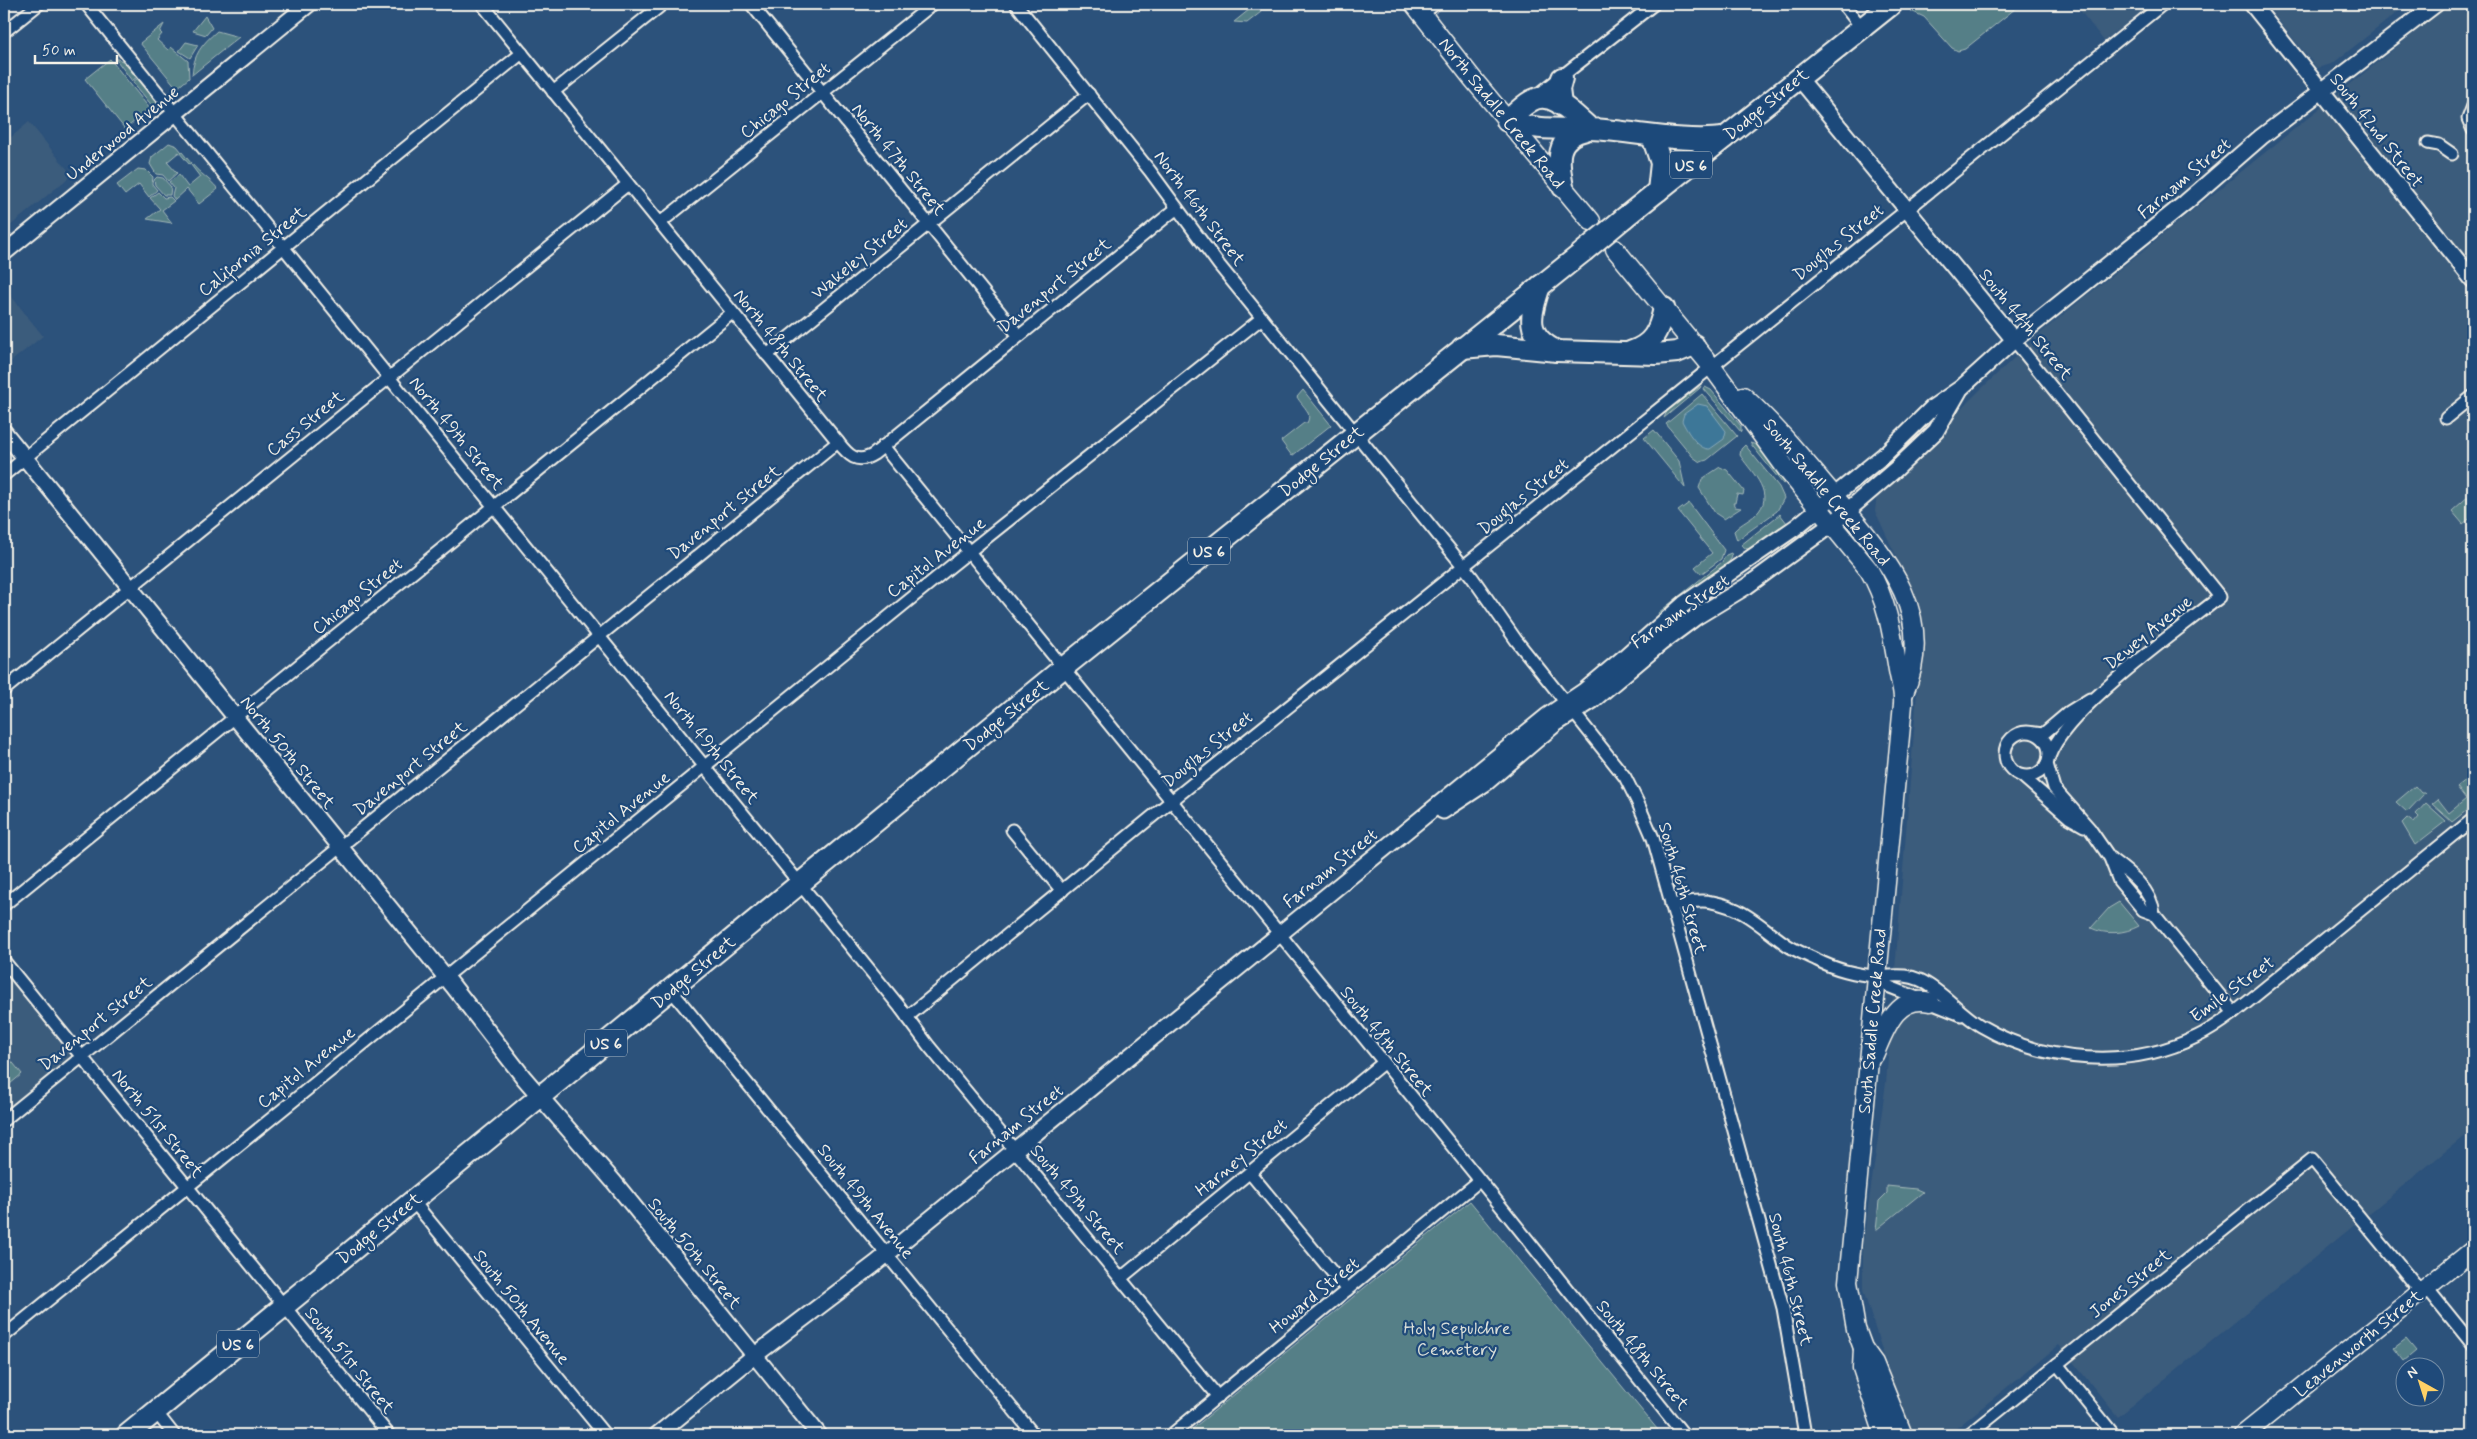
<svg xmlns="http://www.w3.org/2000/svg" width="2477" height="1439" viewBox="0 0 2477 1439" font-family="Mynerve,sans-serif">
<style>
.built{fill:#3b5b7c}
.green{fill:#547f87;stroke:#a4b8b8}
.water{fill:#3e7798;stroke:#87a8b8}
.lines{fill:none;stroke-linecap:round;stroke-linejoin:round}
.street-casing{stroke:#f4f1e8;stroke-width:15}
.secondary-casing{stroke:#f4f1e8;stroke-width:19}
.primary-casing{stroke:#f4f1e8;stroke-width:21}
.highway-casing{stroke:#f4f1e8;stroke-width:24}
.street{stroke:#1f4a7a;stroke-width:11}
.secondary{stroke:#1f4a7a;stroke-width:15}
.primary{stroke:#1f4a7a;stroke-width:18}
.highway{stroke:#1f4a7a;stroke-width:20}
.highway-bridge-casing{stroke:#f4f1e8;stroke-width:24;stroke-linecap:butt}
.highway-bridge{stroke:#1f4a7a;stroke-width:20}
.labels{text-anchor:middle;stroke-width:4.5;stroke-linejoin:round;paint-order:stroke}
.shield{fill:#1f4a7a;stroke:#b4bfc7;stroke-width:1}
.shield-label{font-size:16px;font-weight:bold;fill:#f4f1e8}
.street-label{font-size:18px;fill:#f4f1e8;stroke:#1f4a7a}
.park-label{font-size:18px;fill:#dce0d9;stroke:#1f4a7a}
</style>
<rect width="100%" height="100%" fill="#2c527b"/>
<filter id="ink" filterUnits="userSpaceOnUse"><feTurbulence type="fractalNoise" baseFrequency=".02" numOctaves="2"/><feDisplacementMap in="SourceGraphic" scale="10" xChannelSelector="R" yChannelSelector="G"/><feConvolveMatrix kernelMatrix="1 2 1 2 8 2 1 2 1" color-interpolation-filters="sRGB"/></filter>
<g filter="url(#ink)">
<!-- built -->
<g class="built">
<path d="M2075,4H2151L2104,41Z"/>
<path d="M2265,4H2408L2332,64L2317,68Z"/>
<path d="M2450,4H2458L2473,22V1129L2118,1417L2059,1345L1948,1435H1909L1863,1290V1242L1886,1083L1922,631L1897,558L1875,511L1877,493L1981,389L2044,330Z"/>
<path d="M29,122L72,175L4,231V143Z"/>
<path d="M4,287L43,336L4,367Z"/>
<path d="M4,971L73,1056L4,1112Z"/>
</g>
<!-- green -->
<g class="green">
<path d="M1919,4H2021L1965,49L1958,51L1952,48L1924,17L1911,11Z"/>
<path d="M1255,5L1261,12L1247,23L1234,22Z"/>
<path d="M205,16L212,28L206,35L193,31Z"/>
<path d="M164,24L160,32L162,34L157,40L168,50L171,47L188,61L189,78L177,88L140,43Z"/>
<path d="M217,31L239,37L192,75C194,54 201,45 217,31Z"/>
<path d="M186,42L198,45L190,58L179,51Z"/>
<path d="M115,58L125,62L137,77L132,81Z"/>
<path d="M110,59L150,109L125,129L85,79Z"/>
<path d="M138,78L158,102L153,107L133,82Z"/>
<path d="M169,143L177,146L191,163L189,164L179,152L167,162L177,173L168,181L163,175L156,174L150,164L152,157Z"/>
<path d="M192,164C200,174 209,178 218,189L199,204L187,189L175,200L172,196L174,188L169,182L179,175L188,187L200,177L191,165Z"/>
<path d="M138,169L146,170L153,177L152,184L157,190L149,197L139,184L125,195L117,185Z"/>
<path d="M157,177L163,178L171,187L170,195H164L155,185L154,180Z"/>
<path d="M158,192L164,198L170,197L174,201L162,210L172,223L147,219L160,209L150,198Z"/>
<path d="M1701,386L1700,388L1664,418L1668,409Z"/>
<path d="M1705,387L1711,390L1741,426V432L1704,389Z"/>
<path d="M1303,390L1331,425L1292,456L1281,441L1304,423H1307C1313,412 1302,406 1297,397Z"/>
<path d="M1702,394L1737,436L1707,460L1700,462L1693,457L1666,424Z"/>
<path d="M1654,430L1679,461L1685,488L1644,438Z"/>
<path d="M1750,443L1757,445L1787,481L1783,484Z"/>
<path d="M1745,445L1779,487L1784,498L1777,511L1737,540L1734,531C1741,523 1753,519 1759,511C1775,491 1748,469 1740,455L1741,449Z"/>
<path d="M1720,467L1727,470L1744,491L1743,495L1737,494L1735,503H1733L1735,507L1741,508L1724,519L1715,513L1699,488L1702,479Z"/>
<path d="M2471,494L2473,497V516L2463,524L2452,511Z"/>
<path d="M1689,503L1724,550L1721,559L1701,574L1695,567L1712,553L1678,511Z"/>
<path d="M1780,514L1787,523L1753,548L1747,549L1741,545Z"/>
<path d="M1731,553L1732,557L1727,565L1660,616L1658,613L1722,562L1726,555Z"/>
<path d="M2473,774L2471,780L2473,783L2472,806L2452,822L2432,804L2438,799L2449,813L2466,799L2457,787Z"/>
<path d="M2415,786L2421,793H2425L2407,812L2396,802Z"/>
<path d="M2426,803L2446,821L2415,845L2402,823L2407,818L2414,823L2419,817L2416,814Z"/>
<path d="M2119,902L2139,926C2124,934 2106,935 2091,928L2109,908Z"/>
<path d="M9,1058L22,1074L4,1089V1062Z"/>
<path d="M1887,1186L1916,1189L1923,1192L1876,1230L1879,1201L1887,1193Z"/>
<path d="M1470,1201L1662,1435H1185Z"/>
<path d="M2406,1339L2416,1351L2404,1361L2394,1348Z"/>
</g>
<!-- water -->
<path class="water" d="M1698,404L1707,406L1726,431L1724,439L1710,449C1698,450 1687,431 1682,421L1684,414Z"/>
<g class="lines">
<defs>
<g id="street">
<path d="M86,4L899,1006L928,1045L1218,1397"/>
<path d="M482,4L838,442C848,455 857,465 874,454L1177,208"/>
<path d="M751,4L1019,336"/>
<path d="M1016,4L1150,171L1219,265L1472,577L1516,640L1625,777L1637,801L1653,838L1783,1308L1805,1435"/>
<path d="M1843,4L1862,28"/>
<path d="M1422,14L1435,4"/>
<path d="M4,32L39,4"/>
<path d="M553,92L663,4"/>
<path d="M1534,98L1654,4"/>
<path d="M2473,106L2468,119L2473,130"/>
<path d="M2428,143L2439,145L2452,154"/>
<path d="M660,223L933,4"/>
<path d="M2014,340L2220,597C2177,631 2066,709 2049,757"/>
<path d="M767,355L1089,94"/>
<path d="M2446,418L2473,396"/>
<path d="M883,446L1491,1194L1684,1435"/>
<path d="M4,475L522,53"/>
<path d="M4,690L628,184"/>
<circle cx="2027" cy="754" r="22"/>
<path d="M2035,733L2043,734L2069,712L2090,699"/>
<path d="M2047,764L2054,788L2090,829L2110,858L2119,881L2143,910L2154,914L2234,1013"/>
<path d="M2022,776L2070,818L2084,826"/>
<path d="M1012,830L1062,891"/>
<path d="M2111,859C2130,873 2152,890 2154,914"/>
<path d="M4,905L732,313"/>
<path d="M1671,905C1684,903 1699,899 1712,902C1745,908 1761,927 1787,945C1796,951 1807,955 1817,960C1834,969 1857,975 1876,976C1892,977 1904,973 1920,980C1943,991 1959,1013 1981,1026C2044,1063 2129,1070 2196,1037C2209,1031 2222,1022 2234,1013L2473,819"/>
<path d="M4,961L389,1435"/>
<path d="M1876,976L1890,987L1961,1015"/>
<path d="M671,990L1034,1435"/>
<path d="M907,1017L1170,802L2163,4"/>
<path d="M4,1120L838,442"/>
<path d="M1250,1173L1347,1290"/>
<path d="M413,1201L605,1435"/>
<path d="M1121,1278L1383,1063"/>
<path d="M2427,1288L2473,1345"/>
<path d="M4,1336L951,566L1262,318"/>
<path d="M2057,1364L2114,1435"/>
<path d="M156,1412L174,1435"/>
<path d="M1171,1435L1479,1181"/>
<path d="M1969,1435L2312,1159L2421,1292"/>
</g>
<g id="secondary">
<path d="M2252,4L2473,280"/>
<path d="M1799,78L2014,340"/>
<path d="M4,253L309,4"/>
<path d="M4,432L453,986L524,1078L614,1182L819,1435"/>
<path d="M1443,811L1487,782L1554,725L1592,701L1661,643L1696,617L1747,586L1832,524L1896,469L1936,431L1959,391"/>
<path d="M657,1435L754,1356L875,1264L1547,716L1584,691L1621,660L1684,604L1796,527L1884,455L1932,408L1961,388L2014,340L2185,203L2261,137L2436,4"/>
</g>
<g id="primary">
<path d="M1414,4L1472,78L1591,221"/>
<path d="M1615,249L1712,367L1788,471L1869,570C1888,602 1892,634 1898,670C1900,682 1904,691 1903,704L1848,1282L1856,1329L1863,1348L1874,1363L1903,1435"/>
<path d="M1743,396C1775,425 1802,458 1830,491C1879,550 1940,611 1904,693"/>
<path d="M1874,1055C1885,1030 1896,994 1930,1002"/>
<path d="M1863,1348L1862,1368L1884,1435"/>
<path d="M2243,1435L2473,1250"/>
</g>
<g id="highway">
<path d="M1561,105L1559,89L1562,78"/>
<path d="M1591,129C1576,117 1552,88 1531,101C1522,106 1515,114 1507,121C1535,131 1562,128 1590,129C1636,131 1678,143 1724,138"/>
<path d="M1652,136L1661,163L1658,191"/>
<path d="M1563,187C1558,161 1554,137 1586,130"/>
<path d="M1624,218L1892,4"/>
<path d="M1540,286C1530,315 1524,336 1557,351"/>
<path d="M1462,348L1496,345L1557,351L1656,354L1677,352L1694,345"/>
<path d="M1630,352C1653,345 1659,331 1664,308"/>
<path d="M127,1435L1063,668L1583,252"/>
</g>
</defs>
<!-- street casing -->
<use href="#street" class="street-casing"/>
<!-- secondary casing -->
<use href="#secondary" class="secondary-casing"/>
<!-- primary casing -->
<use href="#primary" class="primary-casing"/>
<!-- highway casing -->
<use href="#highway" class="highway-casing"/>
<!-- street -->
<use href="#street" class="street"/>
<!-- secondary -->
<use href="#secondary" class="secondary"/>
<!-- primary -->
<use href="#primary" class="primary"/>
<!-- highway -->
<use href="#highway" class="highway"/>
<defs>
<path id="highway-bridge" d="M1583,252L1624,218"/>
</defs>
<!-- highway-bridge casing -->
<use href="#highway-bridge" class="highway-bridge-casing"/>
<!-- highway-bridge -->
<use href="#highway-bridge" class="highway-bridge"/>
</g>
</g>
<g class="labels">
<!-- shield labels -->
<g class="shield">
<rect x="1670" y="151.5" width="42" height="27" rx="4"/>
<rect x="1188" y="537.5" width="42" height="27" rx="4"/>
<rect x="585" y="1029.5" width="42" height="27" rx="4"/>
<rect x="217" y="1330.5" width="42" height="27" rx="4"/>
</g>
<g class="shield-label">
<text x="1691" y="171">US 6</text>
<text x="1209" y="557">US 6</text>
<text x="606" y="1049">US 6</text>
<text x="238" y="1350">US 6</text>
</g>
<!-- street labels -->
<g class="street-label">
<text transform="translate(785 100) rotate(-39)" y="6">Chicago Street</text>
<text transform="translate(1766 104) rotate(-39)" y="6">Dodge Street</text>
<text transform="translate(1502 113) rotate(51)" y="6">North Saddle Creek Road</text>
<text transform="translate(2377 130) rotate(52)" y="6">South 42nd Street</text>
<text transform="translate(122 133) rotate(-39)" y="6">Underwood Avenue</text>
<text transform="translate(899 159) rotate(51)" y="6">North 47th Street</text>
<text transform="translate(2184 178) rotate(-40)" y="6">Farnam Street</text>
<text transform="translate(1200 208) rotate(53)" y="6">North 46th Street</text>
<text transform="translate(1838 242) rotate(-39)" y="6">Douglas Street</text>
<text transform="translate(252 251) rotate(-39)" y="6">California Street</text>
<text transform="translate(859 258) rotate(-39)" y="6">Wakeley Street</text>
<text transform="translate(1054 285) rotate(-39)" y="6">Davenport Street</text>
<text transform="translate(2026 324) rotate(51)" y="6">South 44th Street</text>
<text transform="translate(781 345) rotate(51)" y="6">North 48th Street</text>
<text transform="translate(305 423) rotate(-39)" y="6">Cass Street</text>
<text transform="translate(457 433) rotate(51)" y="6">North 49th Street</text>
<text transform="translate(1321 461) rotate(-39)" y="6">Dodge Street</text>
<text transform="translate(1827 492) rotate(50)" y="6">South Saddle Creek Road</text>
<text transform="translate(1523 496) rotate(-39)" y="6">Douglas Street</text>
<text transform="translate(724 512) rotate(-39)" y="6">Davenport Street</text>
<text transform="translate(936 557) rotate(-38)" y="6">Capitol Avenue</text>
<text transform="translate(357 596) rotate(-39)" y="6">Chicago Street</text>
<text transform="translate(1680 611) rotate(-35)" y="6">Farnam Street</text>
<text transform="translate(2148 632) rotate(-39)" y="6">Dewey Avenue</text>
<text transform="translate(1006 715) rotate(-39)" y="6">Dodge Street</text>
<text transform="translate(712 747) rotate(51)" y="6">North 49th Street</text>
<text transform="translate(1207 749) rotate(-39)" y="6">Douglas Street</text>
<text transform="translate(288 752) rotate(51)" y="6">North 50th Street</text>
<text transform="translate(410 768) rotate(-39)" y="6">Davenport Street</text>
<text transform="translate(621 812) rotate(-39)" y="6">Capitol Avenue</text>
<text transform="translate(1330 868) rotate(-39)" y="6">Farnam Street</text>
<text transform="translate(1683 888) rotate(74)" y="6">South 46th Street</text>
<text transform="translate(693 972) rotate(-40)" y="6">Dodge Street</text>
<text transform="translate(2232 989) rotate(-36)" y="6">Emile Street</text>
<text transform="translate(1872 1021) rotate(-85)" y="6">South Saddle Creek Road</text>
<text transform="translate(95 1023) rotate(-39)" y="6">Davenport Street</text>
<text transform="translate(1387 1041) rotate(51)" y="6">South 48th Street</text>
<text transform="translate(306 1067) rotate(-39)" y="6">Capitol Avenue</text>
<text transform="translate(158 1123) rotate(51)" y="6">North 51st Street</text>
<text transform="translate(1016 1124) rotate(-39)" y="6">Farnam Street</text>
<text transform="translate(1241 1157) rotate(-39)" y="6">Harney Street</text>
<text transform="translate(1078 1199) rotate(50)" y="6">South 49th Street</text>
<text transform="translate(866 1201) rotate(51)" y="6">South 49th Avenue</text>
<text transform="translate(379 1228) rotate(-39)" y="6">Dodge Street</text>
<text transform="translate(695 1253) rotate(51)" y="6">South 50th Street</text>
<text transform="translate(1791 1279) rotate(76)" y="6">South 46th Street</text>
<text transform="translate(2130 1283) rotate(-39)" y="6">Jones Street</text>
<text transform="translate(1314 1295) rotate(-39)" y="6">Howard Street</text>
<text transform="translate(522 1307) rotate(51)" y="6">South 50th Avenue</text>
<text transform="translate(2358 1343) rotate(-39)" y="6">Leavenworth Street</text>
<text transform="translate(1643 1355) rotate(51)" y="6">South 48th Street</text>
<text transform="translate(350 1360) rotate(51)" y="6">South 51st Street</text>
</g>
<!-- park labels -->
<g class="park-label">
<text x="1457" y="1334">Holy Sepulchre<tspan x="1457" dy="21">Cemetery</tspan></text>
</g>
</g>
<!-- margin -->
<rect width="2477" height="1439" fill="none" stroke="#1f4a7a" stroke-width="20"/>
<rect x="10" y="10" width="2457" height="1419" fill="none" stroke="#f4f1e8" stroke-width="2" filter="url(#ink)"/>
<!-- north arrow -->
<g transform="translate(2420 1382) rotate(321)"><circle r="24" fill="#1f4a7a" stroke="#748da6"/>
<path d="M0-4L9 19L0 12L-9 19Z" fill="#ffd166"/>
<text y="-8" font-size="14" font-weight="bold" text-anchor="middle" fill="#f4f1e8">N</text>
</g>
<!-- scale -->
<path d="M35 55v8h82v-8" fill="none" stroke="#f4f1e8" stroke-width="2.5"/>
<text x="42" y="55" font-size="15" fill="#f4f1e8" stroke="#1f4a7a" stroke-width="4" paint-order="stroke">50 m</text>
</svg>
